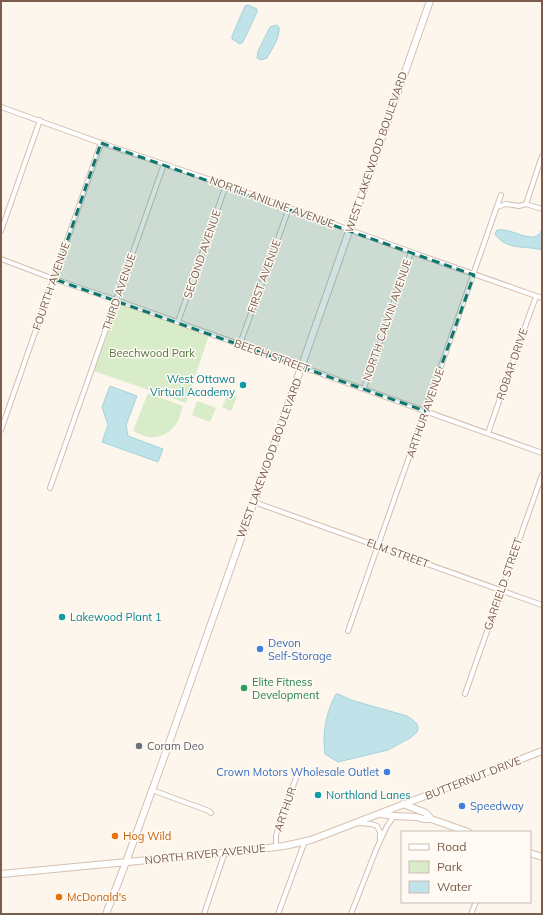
<svg xmlns="http://www.w3.org/2000/svg" width="543" height="915" viewBox="0 0 543 915" font-family="Mulish,sans-serif">
<style>
.green{fill:#d8ecc9}
.water{fill:#bfe3e8;stroke:#a5d3da}
.lines{fill:none;stroke-linecap:round;stroke-linejoin:round}
.street-casing{stroke:#d1beb0;stroke-width:6}
.secondary-casing{stroke:#d6c0b0;stroke-width:8}
.street{stroke:#fff;stroke-width:4}
.secondary{stroke:#fff;stroke-width:6}
.marked{fill:#0f766e;fill-opacity:0.2;stroke:#0f766e;stroke-width:3;stroke-dasharray:8 5;stroke-linejoin:round}
.culture-dot{fill:#0f9aa8;stroke:#fffaf3;stroke-width:1.5}
.shop-dot{fill:#3f7fe0;stroke:#fffaf3;stroke-width:1.5}
.leisure-dot{fill:#2e9e5b;stroke:#fffaf3;stroke-width:1.5}
.worship-dot{fill:#6b7280;stroke:#fffaf3;stroke-width:1.5}
.food-dot{fill:#e8710a;stroke:#fffaf3;stroke-width:1.5}
.labels{text-anchor:middle;stroke-width:3;stroke-linejoin:round;paint-order:stroke}
.street-label{font-size:11px;fill:#7a5c4d;stroke:#fffaf3}
.park-label{font-size:11px;fill:#537a41;stroke:#fffaf3}
.culture-label{font-size:11px;fill:#0d838f;stroke:#fffaf3;text-anchor:start}
.shop-label{font-size:11px;fill:#366cbe;stroke:#fffaf3;text-anchor:start}
.leisure-label{font-size:11px;fill:#27864d;stroke:#fffaf3;text-anchor:start}
.worship-label{font-size:11px;fill:#5b616d;stroke:#fffaf3;text-anchor:start}
.food-label{font-size:11px;fill:#c56008;stroke:#fffaf3;text-anchor:start}
</style>
<rect width="100%" height="100%" fill="#fdf6ec"/>
<!-- green -->
<g class="green">
<path d="M122,304L209,335L186,403L94,371L116,309L118,306Z"/>
<path d="M148,393L183,406C181,411 180,416 178,421C172,432 160,439 148,437C143,436 138,433 133,431Z"/>
<path d="M228,394H230L237,396L231,411L222,407Z"/>
<path d="M197,401L216,408L210,422L192,415Z"/>
</g>
<!-- water -->
<g class="water">
<path d="M248,5L257,9V12L243,42L240,44L232,39V36L245,6Z"/>
<path d="M276,25L279,27C280,38 272,49 267,58L261,60L257,58L258,51L270,27Z"/>
<path d="M542,228V250C524,245 507,251 495,234L497,230C509,228 523,238 534,237C536,236 538,235 540,234Z"/>
<path d="M110,386L137,396L126,425L128,436L163,449L158,462L102,442L108,425L102,407Z"/>
<path d="M336,694H338L351,700L407,716L413,720L417,724L418,729L417,732L410,738L388,750L338,762L325,754C322,734 326,712 336,694Z"/>
</g>
<g class="lines">
<defs>
<g id="street">
<path d="M1,107L101,143L226,185L411,252L542,298"/>
<path d="M526,204L542,156"/>
<path d="M497,207L506,204L519,206L526,204L542,209"/>
<path d="M1,231L40,120"/>
<path d="M1,259L54,279L116,300L542,453"/>
<path d="M178,322L226,185"/>
<path d="M240,344L289,208"/>
<path d="M364,388L411,252"/>
<path d="M1,430L101,143"/>
<path d="M488,433L531,310L536,297"/>
<path d="M50,488L164,164"/>
<path d="M254,502L542,605"/>
<path d="M348,631L501,195"/>
<path d="M465,694L542,475"/>
<path d="M152,790L209,811L211,813"/>
<path d="M359,823L371,824L377,826L380,832V839"/>
<path d="M276,847V835L298,772"/>
<path d="M204,914L225,852"/>
<path d="M278,914L305,841"/>
<path d="M351,914L376,850L387,826L394,816"/>
<path d="M471,914L476,902"/>
</g>
<g id="secondary">
<path d="M403,804L426,813L431,819"/>
<path d="M381,814L395,816L417,817L423,819H431L468,832"/>
<path d="M530,853L542,857"/>
<path d="M1,874L243,851L284,846L311,840L542,751"/>
<path d="M106,914L126,862L162,763L430,1"/>
</g>
</defs>
<!-- street casing -->
<use href="#street" class="street-casing"/>
<!-- secondary casing -->
<use href="#secondary" class="secondary-casing"/>
<!-- street -->
<use href="#street" class="street"/>
<!-- secondary -->
<use href="#secondary" class="secondary"/>
</g>
<!-- marked area -->
<path class="marked" d="M101,143L474,275L425,411L54,279Z"/>
<!-- markers -->
<g class="culture-dot">
<circle cx="243" cy="385" r="4"/>
<circle cx="62" cy="617" r="4"/>
<circle cx="318" cy="795" r="4"/>
</g>
<g class="shop-dot">
<circle cx="260" cy="649" r="4"/>
<circle cx="387" cy="772" r="4"/>
<circle cx="462" cy="806" r="4"/>
</g>
<circle class="leisure-dot" cx="244" cy="688" r="4"/>
<circle class="worship-dot" cx="139" cy="746" r="4"/>
<g class="food-dot">
<circle cx="115" cy="836" r="4"/>
<circle cx="59" cy="897" r="4"/>
</g>
<g class="labels">
<!-- street labels -->
<g class="street-label">
<text transform="translate(376 152) rotate(-71)" y="4">WEST LAKEWOOD BOULEVARD</text>
<text transform="translate(272 202) rotate(20)" y="4">NORTH ANILINE AVENUE</text>
<text transform="translate(202 254) rotate(-71)" y="4">SECOND AVENUE</text>
<text transform="translate(264 276) rotate(-70)" y="4">FIRST AVENUE</text>
<text transform="translate(51 286) rotate(-71)" y="4">FOURTH AVENUE</text>
<text transform="translate(119 292) rotate(-71)" y="4">THIRD AVENUE</text>
<text transform="translate(387 320) rotate(-71)" y="4">NORTH CALVIN AVENUE</text>
<text transform="translate(272 356) rotate(20)" y="4">BEECH STREET</text>
<text transform="translate(512 364) rotate(-71)" y="4">ROBAR DRIVE</text>
<text transform="translate(425 413) rotate(-71)" y="4">ARTHUR AVENUE</text>
<text transform="translate(269 458) rotate(-70)" y="4">WEST LAKEWOOD BOULEVARD</text>
<text transform="translate(398 553) rotate(20)" y="4">ELM STREET</text>
<text transform="translate(503 584) rotate(-71)" y="4">GARFIELD STREET</text>
<text transform="translate(473 778) rotate(-21)" y="4">BUTTERNUT DRIVE</text>
<text transform="translate(285 809) rotate(-71)" y="4">ARTHUR</text>
<text transform="translate(205 854) rotate(-6)" y="4">NORTH RIVER AVENUE</text>
</g>
<!-- park labels -->
<g class="park-label">
<text x="152" y="357">Beechwood Park</text>
</g>
<!-- culture labels -->
<g class="culture-label">
<text x="235" y="383" text-anchor="end">West Ottawa<tspan x="235" dy="13">Virtual Academy</tspan></text>
<text x="70" y="621">Lakewood Plant 1</text>
<text x="326" y="799">Northland Lanes</text>
</g>
<!-- shop labels -->
<g class="shop-label">
<text x="268" y="647">Devon<tspan x="268" dy="13">Self-Storage</tspan></text>
<text x="379" y="776" text-anchor="end">Crown Motors Wholesale Outlet</text>
<text x="470" y="810">Speedway</text>
</g>
<!-- leisure labels -->
<g class="leisure-label">
<text x="252" y="686">Elite Fitness<tspan x="252" dy="13">Development</tspan></text>
</g>
<!-- worship labels -->
<g class="worship-label">
<text x="147" y="750">Coram Deo</text>
</g>
<!-- food labels -->
<g class="food-label">
<text x="123" y="840">Hog Wild</text>
<text x="67" y="901">McDonald's</text>
</g>
</g>
<!-- border -->
<rect width="543" height="915" fill="none" stroke="#7a5c4d" stroke-width="4"/>
<!-- legend -->
<rect x="401" y="831" width="130" height="72" fill="#fffaf3" stroke="#cabbb1"/>
<rect x="409" y="844" width="20" height="6" fill="#ffffff" stroke="#cabbb1"/>
<text x="437" y="851" font-size="12" fill="#7a5c4d">Road</text>
<rect x="409" y="861" width="20" height="12" fill="#d8ecc9" stroke="#cabbb1"/>
<text x="437" y="871" font-size="12" fill="#7a5c4d">Park</text>
<rect x="409" y="881" width="20" height="12" fill="#bfe3e8" stroke="#cabbb1"/>
<text x="437" y="891" font-size="12" fill="#7a5c4d">Water</text>
</svg>
